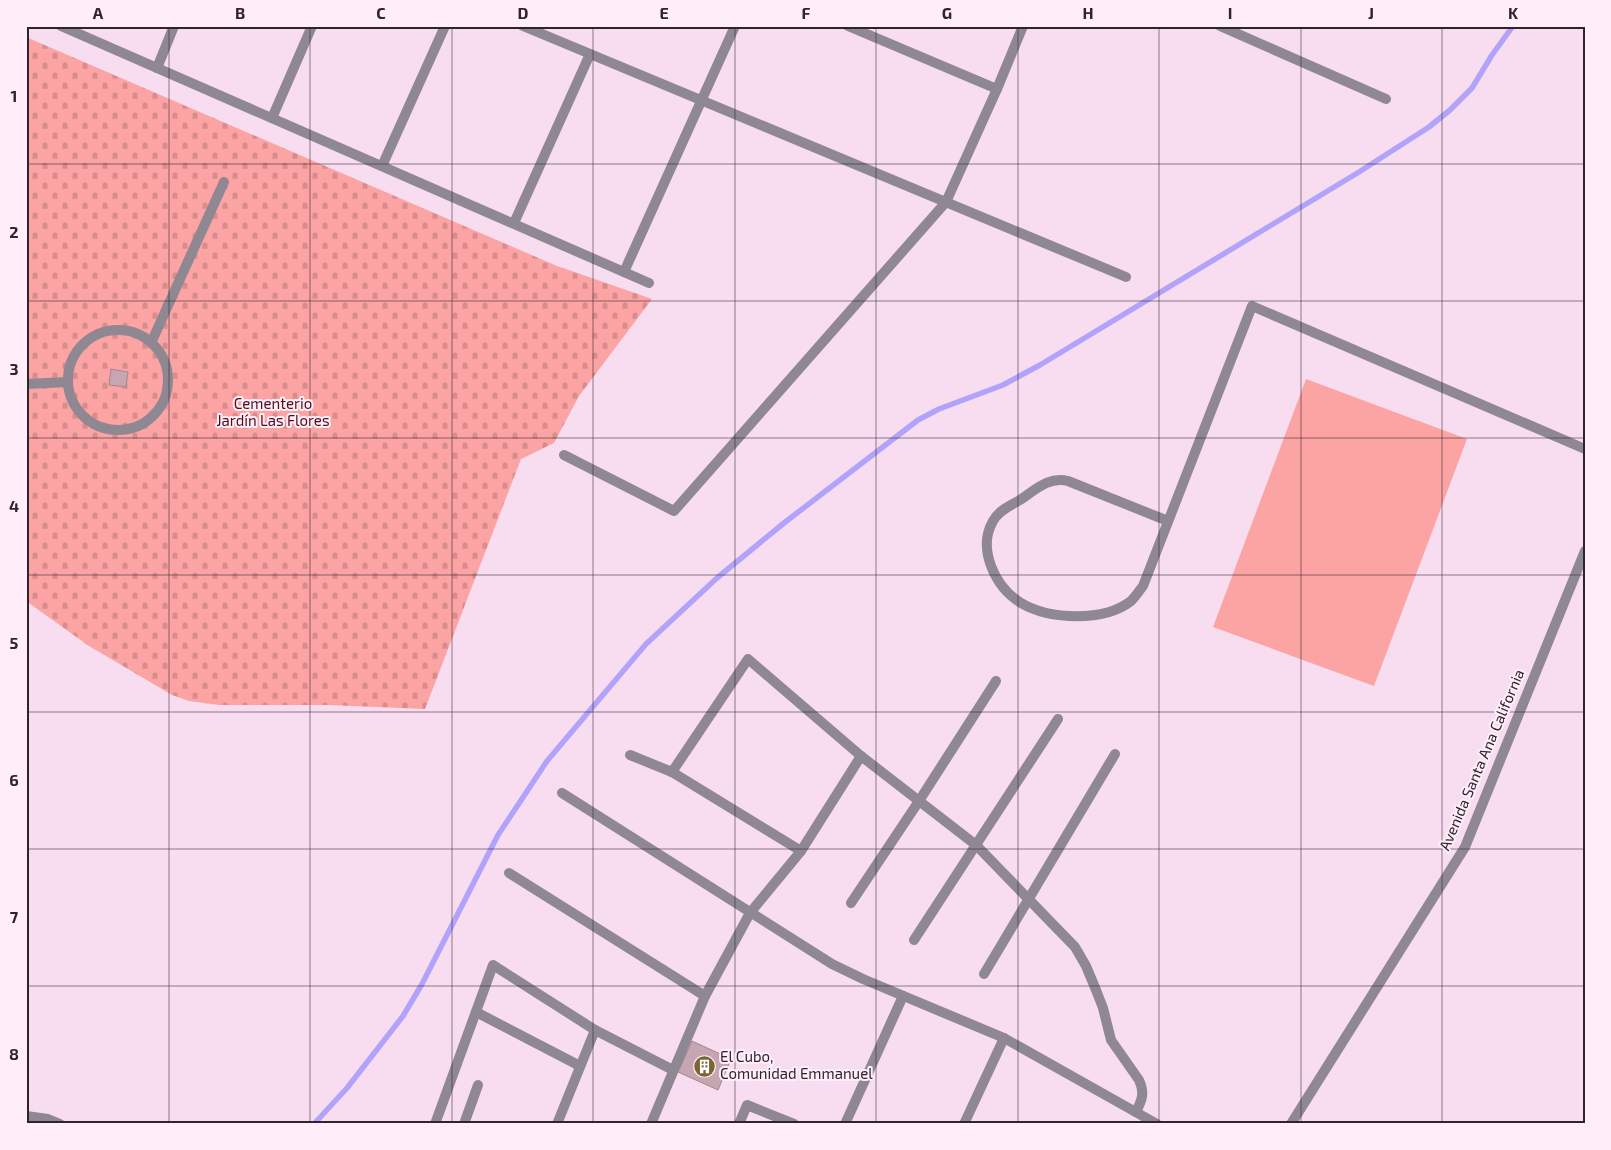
<svg xmlns="http://www.w3.org/2000/svg" width="1611" height="1150" viewBox="0 0 1611 1150" font-family="'Exo 2',sans-serif">
<style>
.grass{fill:#fca3a3}
.cemetery{fill:url(#cemetery-stones)}
.lines{fill:none;stroke-linecap:round;stroke-linejoin:round}
.stream{stroke:#b1a3fa;stroke-width:5.5}
.building{fill:#c6a6b0;stroke:#a4868f}
.service{stroke:#8f8893;stroke-width:10}
.minor{stroke:#8f8893;stroke-width:10}
.grid{fill:none;stroke:#2e252c;stroke-width:1;stroke-opacity:0.55}
.labels{text-anchor:middle;stroke-width:4;stroke-linejoin:round;paint-order:stroke}
.park-label{font-size:15px;fill:#4d0e16;stroke:#ffeefa}
.street-label{font-size:15px;fill:#2e252c;stroke:#ffeefa}
.poi-label{font-size:15px;fill:#2e252c;stroke:#ffeefa;text-anchor:start}
.neatline{fill:none;stroke:#2e252c;stroke-width:2}
.grid-label{font-size:16px;text-anchor:middle;font-weight:bold;fill:#2e252c}
</style>
<defs>
<pattern id="cemetery-stones" width="16" height="16" patternUnits="userSpaceOnUse" patternTransform="scale(1.25)"><rect width="16" height="16" fill="#fca3a3"/><path d="M2 7V4a2 2 0 0 1 4 0v3zM10 15v-3a2 2 0 0 1 4 0v3z" fill="#d88c8c"/></pattern>
</defs>
<rect width="100%" height="100%" fill="#f8ddf1"/>
<!-- grass -->
<path class="grass" d="M1306,379L1467,439L1374,686L1213,627Z"/>
<!-- cemetery -->
<path class="cemetery" d="M26,37L557,266L652,299L579,396L554,443L521,459L425,709L328,705H219L189,701L172,695L89,646L26,601Z"/>
<g class="lines">
<!-- stream -->
<path class="stream" d="M314,1124L347,1088L403,1016L422,984L498,835L547,761L646,644L717,578L784,523L918,420L939,409L1003,385L1040,365L1359,172L1429,127L1450,110L1472,88L1492,55L1513,26"/>
</g>
<!-- building -->
<g class="building">
<path d="M111,369L128,372L126,387L109,385Z"/>
<path d="M692,1041L731,1059L718,1090L678,1072Z"/>
</g>
<g class="lines">
<!-- service -->
<g class="service">
<circle cx="118" cy="380" r="50"/>
<path d="M151,343L224,182"/>
<path d="M26,384L68,382"/>
<path d="M476,1012L580,1066"/>
<path d="M464,1124L478,1085"/>
</g>
<!-- minor -->
<g class="minor">
<path d="M61,26L649,283"/>
<path d="M523,26L1126,277"/>
<path d="M848,26L997,89"/>
<path d="M1220,26L1386,99"/>
<path d="M157,68L174,26"/>
<path d="M272,118L312,26"/>
<path d="M382,166L445,26"/>
<path d="M514,223L590,54"/>
<path d="M624,272L735,26"/>
<path d="M564,455L674,511L946,202L997,89L1023,26"/>
<path d="M1168,521L1068,481C1049,476 1035,490 1020,500C1011,505 998,511 993,521C977,549 995,587 1021,603C1050,620 1104,622 1131,601C1136,596 1139,591 1143,586L1252,306L1585,449"/>
<path d="M630,755L672,772L801,851"/>
<path d="M672,772L748,659L861,756L976,845L1075,947L1086,966L1096,990L1103,1008L1111,1040L1139,1080C1145,1093 1142,1100 1136,1112"/>
<path d="M562,793L832,964L863,979L1004,1038L1157,1124"/>
<path d="M509,873L705,996"/>
<path d="M851,903L919,801L996,681"/>
<path d="M914,940L1058,719"/>
<path d="M984,974L1115,754"/>
<path d="M26,1116L48,1119L60,1124"/>
<path d="M435,1124L493,965L595,1030L673,1070"/>
<path d="M557,1124L595,1030"/>
<path d="M651,1124L705,996L750,913L801,851L861,756"/>
<path d="M739,1124L747,1105L794,1124"/>
<path d="M845,1124L903,996"/>
<path d="M964,1124L1004,1038"/>
<path d="M1291,1124L1465,847L1585,551"/>
</g>
</g>
<!-- grid -->
<path class="grid" d="M169,26V1124M310,26V1124M452,26V1124M593,26V1124M735,26V1124M876,26V1124M1018,26V1124M1159,26V1124M1301,26V1124M1442,26V1124M26,164H1585M26,301H1585M26,438H1585M26,575H1585M26,712H1585M26,849H1585M26,986H1585"/>
<!-- icons -->
<defs>
<symbol id="building-disc" viewBox="-11 -11 22 22"><circle r="9.5" fill="#7a6534" stroke="#ffeefa"/><path d="M-4-6H4V6H1V3H-1V6H-4ZM-2.5-4.3h1.7v1.8h-1.7ZM.8-4.3h1.7v1.8H.8ZM-2.5-1h1.7V.8h-1.7ZM.8-1h1.7V.8H.8Z" fill="#fff"/></symbol>
</defs>
<g fill-rule="evenodd">
<use href="#building-disc" x="692" y="1054" width="25" height="25"/>
</g>
<g class="labels">
<!-- park labels -->
<g class="park-label">
<text x="273" y="409">Cementerio<tspan x="273" dy="17">Jardín Las Flores</tspan></text>
</g>
<!-- street labels -->
<g class="street-label">
<text transform="translate(1482 760) rotate(-67)" y="5">Avenida Santa Ana California</text>
</g>
<!-- poi labels -->
<g class="poi-label">
<text x="720" y="1062">El Cubo,<tspan x="720" dy="17">Comunidad Emmanuel</tspan></text>
</g>
</g>
<!-- border -->
<rect width="1611" height="1150" fill="none" stroke="#ffeefa" stroke-width="55"/>
<rect x="28" y="28" width="1556" height="1094" class="neatline"/>
<g class="grid-label">
<text x="98" y="19">A</text>
<text x="240" y="19">B</text>
<text x="381" y="19">C</text>
<text x="523" y="19">D</text>
<text x="664" y="19">E</text>
<text x="806" y="19">F</text>
<text x="947" y="19">G</text>
<text x="1088" y="19">H</text>
<text x="1230" y="19">I</text>
<text x="1371" y="19">J</text>
<text x="1513" y="19">K</text>
<text x="14" y="102">1</text>
<text x="14" y="238">2</text>
<text x="14" y="375">3</text>
<text x="14" y="512">4</text>
<text x="14" y="649">5</text>
<text x="14" y="786">6</text>
<text x="14" y="923">7</text>
<text x="14" y="1060">8</text>
</g>
</svg>
